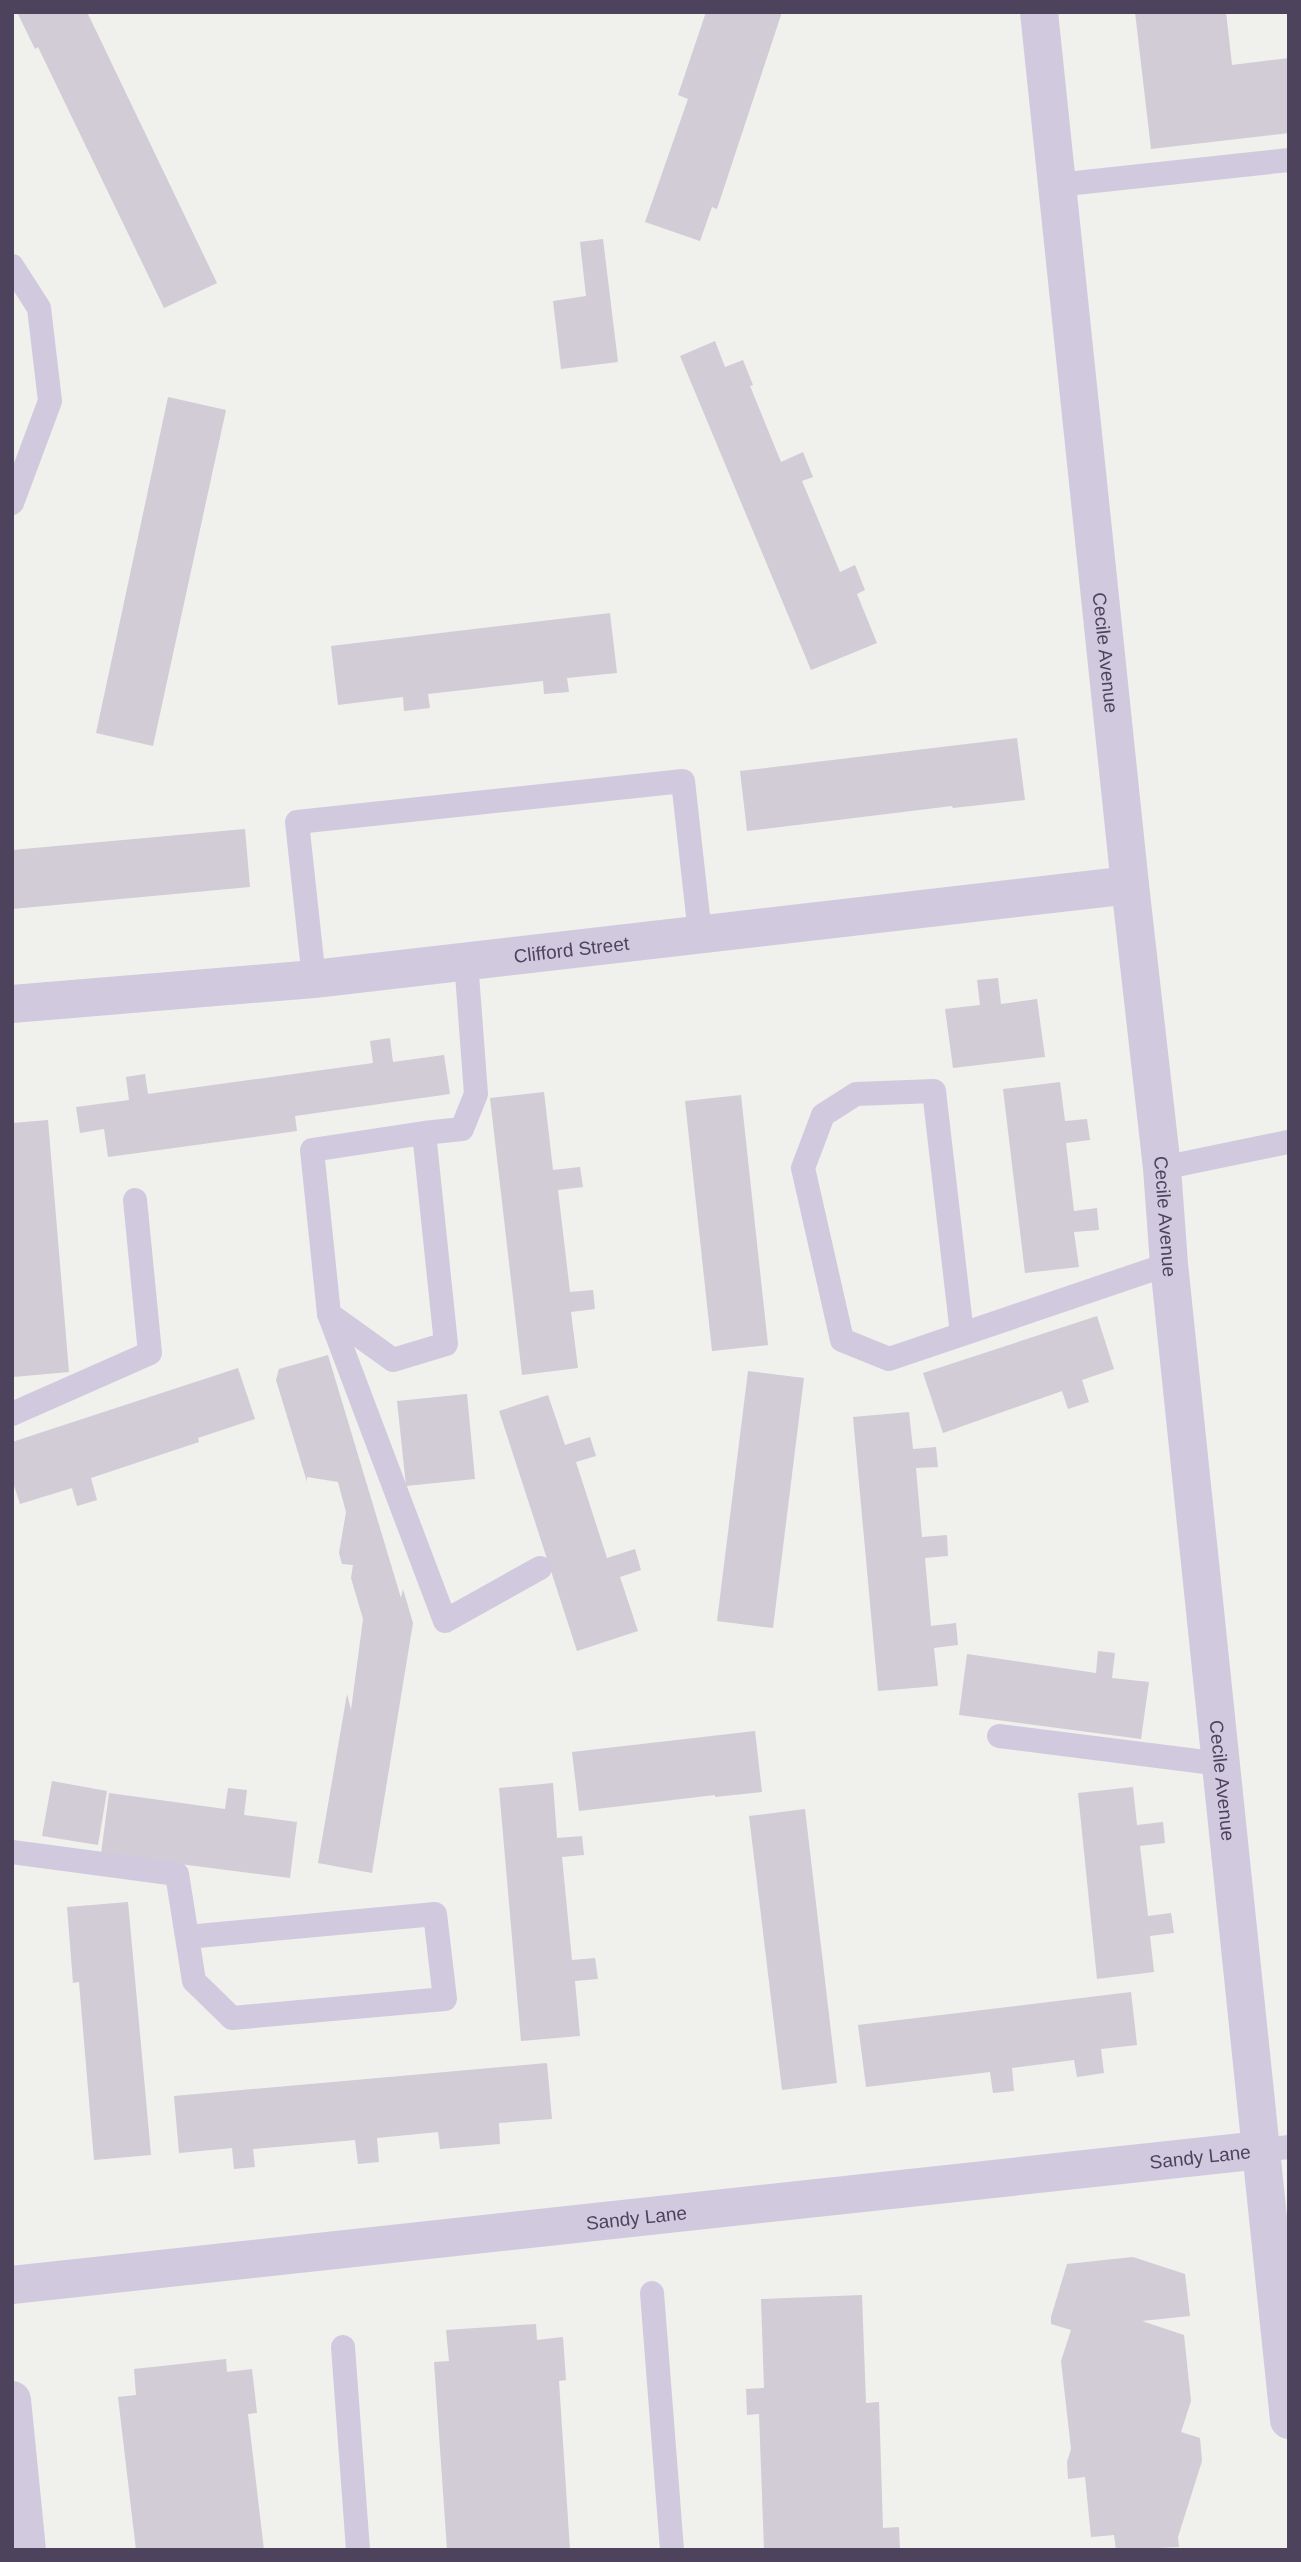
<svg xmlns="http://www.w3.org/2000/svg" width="1301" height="2562" viewBox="0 0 1301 2562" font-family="Arial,sans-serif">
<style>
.building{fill:#d1ccd6}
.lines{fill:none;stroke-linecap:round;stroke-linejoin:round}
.lane{stroke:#d1cadf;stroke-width:24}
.street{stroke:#d1cadf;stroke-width:38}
.labels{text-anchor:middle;stroke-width:6;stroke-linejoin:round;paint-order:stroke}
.street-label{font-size:19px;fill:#4d435c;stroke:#fff}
</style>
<rect width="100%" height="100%" fill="#f0f0ed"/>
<!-- building -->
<g class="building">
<path d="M17,12H87L217,283L164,308L38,47L35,49Z"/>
<path d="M706,12H782L717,209L712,207L700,241L645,222L688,99L678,95Z"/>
<path d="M1135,12H1226L1232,65L1289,58V133L1151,149Z"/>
<path d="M603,239L618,362L561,369L553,301L586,296L580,242Z"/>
<path d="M715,341L725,367L743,360L753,385L750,386L781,462L803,452L813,477L802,481L840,572L855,565L865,590L857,594L877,643L811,670L680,356Z"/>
<path d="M168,397L226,410L153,746L96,733Z"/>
<path d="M610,613L617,673L567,678L569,692L544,694L543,681L428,694L430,708L404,711L403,697L338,705L331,646Z"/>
<path d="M1017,738L1025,800L953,808L952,806L747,831L740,771Z"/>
<path d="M245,829L250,887L12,909V850Z"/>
<path d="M998,978L1001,1004L1037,999L1045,1057L953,1068L945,1009L980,1005L977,980Z"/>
<path d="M390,1038L393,1062L444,1055L450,1094L295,1116L297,1131L108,1157L104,1129L80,1133L76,1107L129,1100L126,1077L145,1074L148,1094L373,1063L370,1041Z"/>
<path d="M1060,1082L1065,1121L1087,1119L1090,1140L1066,1143L1074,1211L1097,1208L1099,1230L1074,1232L1079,1267L1025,1273L1003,1089Z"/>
<path d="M544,1092L553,1170L580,1167L583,1187L558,1190L570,1292L593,1290L595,1309L571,1312L578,1368L522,1375L490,1098Z"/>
<path d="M741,1095L768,1345L712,1351L685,1101Z"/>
<path d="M48,1120L69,1372L13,1377L12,1123Z"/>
<path d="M1097,1316L1114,1369L1082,1380L1089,1402L1068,1409L1062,1391L943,1433L923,1373Z"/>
<path d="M328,1355L401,1598L403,1589L413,1623L372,1873L318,1863L347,1694L351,1710L363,1619L351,1578L353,1565L342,1564L339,1553L346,1512L338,1482L307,1477V1482L276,1380L279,1369Z"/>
<path d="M238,1368L255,1419L198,1438L199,1442L91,1478L97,1500L77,1506L72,1488L20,1504L12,1479V1442Z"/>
<path d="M748,1371L804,1378L773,1628L717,1621Z"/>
<path d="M467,1394L475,1479L406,1486L397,1401Z"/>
<path d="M548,1395L565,1445L590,1437L596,1456L576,1462L607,1558L635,1549L641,1570L620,1577L638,1631L577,1651L499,1411Z"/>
<path d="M909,1412L913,1449L936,1447L938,1467L916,1468L922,1537L947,1535L948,1556L925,1558L931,1626L956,1623L958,1645L934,1648L938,1686L878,1691L853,1417Z"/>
<path d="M1098,1651L1115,1653L1112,1678L1149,1682L1141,1739L959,1715L967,1654L1096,1673Z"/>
<path d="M755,1731L762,1792L715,1797V1795L579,1811L572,1752Z"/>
<path d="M52,1781L107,1791L98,1845L42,1836Z"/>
<path d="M553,1783L557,1838L582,1836L584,1855L562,1857L572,1960L595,1958L598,1979L575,1981L580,2036L521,2041L499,1788Z"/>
<path d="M1133,1787L1137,1825L1163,1822L1165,1843L1140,1846L1148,1916L1171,1913L1174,1933L1150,1936L1154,1972L1097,1979L1078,1793Z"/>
<path d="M228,1788L247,1790L244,1815L297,1822L290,1878L101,1854L109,1793L225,1809Z"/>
<path d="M805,1809L837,2083L782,2090L749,1816Z"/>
<path d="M128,1902L151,2155L94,2160L79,1982L73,1983L67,1907Z"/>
<path d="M1131,1992L1137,2045L1101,2049L1104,2073L1077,2077L1074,2060L1012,2068L1014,2091L993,2093L990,2072L866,2087L858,2025Z"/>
<path d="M547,2063L552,2119L499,2123L500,2144L440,2149L438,2132L377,2138L379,2162L358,2164L355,2140L253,2149L255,2167L234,2169L232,2148L179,2153L174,2096Z"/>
<path d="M1133,2257L1185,2274L1190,2316L1142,2321L1184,2335L1191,2401L1181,2432L1200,2438L1202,2461L1178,2537L1179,2547L1116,2550L1114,2535L1091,2537L1085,2477L1068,2479L1067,2462L1071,2449L1061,2361L1071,2330L1051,2324V2317L1067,2264Z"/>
<path d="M862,2295L866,2403L879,2402L883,2528L899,2527L900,2550H764L759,2414L747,2415L746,2389L764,2388L761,2299Z"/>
<path d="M536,2324L537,2340L563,2337L566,2380L559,2381L570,2550H447L434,2362L449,2361L446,2330Z"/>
<path d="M226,2359L227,2372L252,2369L257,2413L248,2414L264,2550H136L118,2397L136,2395L134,2369Z"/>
</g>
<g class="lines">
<!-- lane -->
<g class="lane">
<path d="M1057,185L1289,160"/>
<path d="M12,266L39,308L50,401L12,503"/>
<path d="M314,979L297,822L683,781L700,934"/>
<path d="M424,1133L312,1150L329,1314L393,1360L446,1344L424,1133L462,1129L476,1094L466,961"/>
<path d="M1162,1168L1288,1142"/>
<path d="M329,1314L445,1621L540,1568"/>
<path d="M962,1334L934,1091L856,1094L823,1115L803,1168L842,1340L889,1359L1169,1264"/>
<path d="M12,1414L150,1353L135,1200"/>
<path d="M999,1736L1221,1764"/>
<path d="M12,1852L177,1874L194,1981L232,2018L445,1999L435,1914L187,1937"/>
<path d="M1261,2150L1289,2147"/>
<path d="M652,2293L672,2550"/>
<path d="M343,2347L358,2550"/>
</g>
<!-- street -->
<g class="street">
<path id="s1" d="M1039,12L1130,885L1162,1168L1169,1264L1289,2420"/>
<path id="s2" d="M12,1004L314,979L1130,885"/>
<path id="s3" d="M12,2285L1261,2150"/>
<path d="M12,2400L27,2550"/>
</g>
</g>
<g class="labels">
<!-- street labels -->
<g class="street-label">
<text dy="7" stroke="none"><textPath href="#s1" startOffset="644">Cecile Avenue</textPath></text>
<text dy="7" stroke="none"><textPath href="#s2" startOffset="562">Clifford Street</textPath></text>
<text dy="7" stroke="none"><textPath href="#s1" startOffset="1211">Cecile Avenue</textPath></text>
<text dy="7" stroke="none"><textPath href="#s1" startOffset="1778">Cecile Avenue</textPath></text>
<text dy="7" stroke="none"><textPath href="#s3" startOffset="1195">Sandy Lane</textPath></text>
<text dy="7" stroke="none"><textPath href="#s3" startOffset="628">Sandy Lane</textPath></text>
</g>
</g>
<!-- border -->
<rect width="1301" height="2562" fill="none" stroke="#4d435c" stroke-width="28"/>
</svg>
